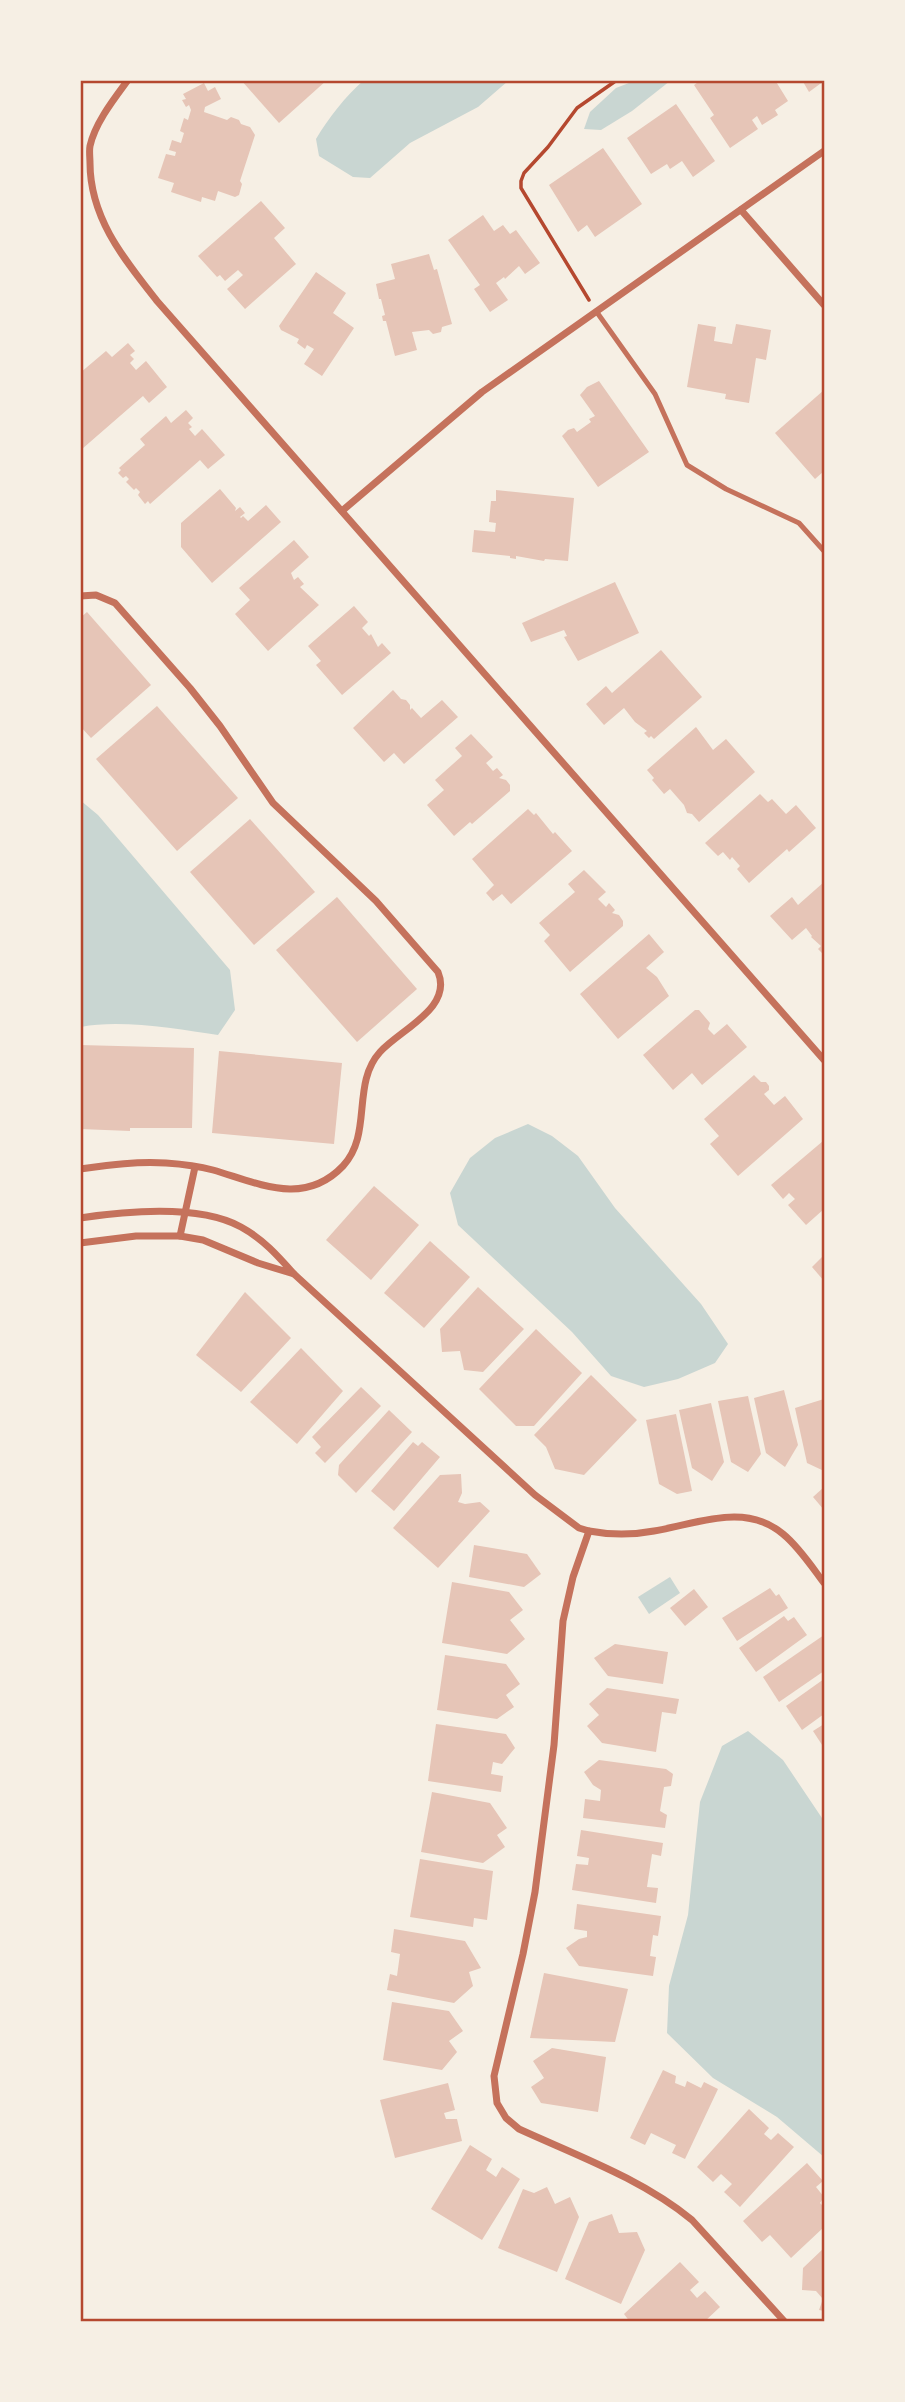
<svg xmlns="http://www.w3.org/2000/svg" width="905" height="2402" viewBox="0 0 905 2402" font-family="Signika,sans-serif">
<style>
.water{fill:#c9d6d2}
.building{fill:#e6c5b7}
.lines{fill:none;stroke-linecap:round;stroke-linejoin:round}
.path{stroke:#b5482f;stroke-width:3.5}
.service{stroke:#c5725c;stroke-width:5}
.minor{stroke:#c5725c;stroke-width:7}
.neatline{fill:none;stroke:#b5482f;stroke-width:2.5}
</style>
<rect width="100%" height="100%" fill="#f6efe4"/>
<!-- water -->
<g class="water">
<path d="M364,80H508V81L478,107L410,143L370,178L353,177L319,156L316,139C329,117 345,97 364,80Z"/>
<path d="M634,81H670L632,111L601,130L584,129L590,112L616,88Z"/>
<path d="M80,800L98,815L230,970L235,1010L218,1035C178,1029 120,1019 81,1027Z"/>
<path d="M528,1124L552,1136L578,1156L615,1208L701,1304L728,1344L715,1363L678,1379L644,1387L611,1376L572,1332L458,1225L450,1193L470,1158L495,1138Z"/>
<path d="M670,1577L680,1593L649,1614L638,1597Z"/>
<path d="M748,1731L783,1760L824,1821V2157L777,2117L713,2078L667,2033L669,1986L688,1915L700,1802L722,1746Z"/>
</g>
<!-- building -->
<g class="building">
<path d="M241,80H327L279,123Z"/>
<path d="M701,80H775L788,101L775,110L778,115L762,125L757,116L752,120L758,129L730,148L710,118L714,115L694,85Z"/>
<path d="M802,80H824V81L809,92Z"/>
<path d="M204,83L208,91L215,87L221,99L205,107L204,112L227,120L231,117L239,120L241,124L250,127L255,135L240,181L242,184L239,195L235,197L218,191L215,201L202,197L201,202L171,192L174,183L158,178L166,154L175,156L176,152L169,150L172,140L181,143L184,133L180,131L184,118L188,120L191,110L189,105L186,107L182,100L186,99L183,94Z"/>
<path d="M676,104L715,161L693,177L682,161L670,169L667,164L651,174L627,138Z"/>
<path d="M603,148L642,204L595,237L587,225L578,232L549,185Z"/>
<path d="M261,201L285,228L274,238L296,264L245,309L227,289L243,275L238,270L225,281L220,275L217,277L198,256Z"/>
<path d="M483,215L494,231L503,225L510,234L516,230L540,263L525,274L519,266L505,279L504,277L496,283L508,300L490,312L474,289L480,285L448,240Z"/>
<path d="M429,254L434,270L437,269L452,324L442,327L441,332L433,334L429,330L412,332L417,350L395,356L386,321H383L382,316L385,315L381,299H379L376,284L395,279L391,264Z"/>
<path d="M316,272L346,293L333,313L354,328L322,376L304,364L314,349L307,345L305,349L297,343L299,339L281,330L279,326Z"/>
<path d="M698,324L716,327L714,341L732,344L736,324L771,330L766,360L756,358L749,403L725,399L726,394L687,387Z"/>
<path d="M128,343L135,351L130,355L134,359L130,363L136,370L146,361L167,387L149,403L143,396L82,449L80,447V385L82,384L80,373L106,351L112,357Z"/>
<path d="M599,381L649,452L598,487L562,436L568,430L574,428L577,432L591,422L589,419L595,416L580,395L587,387Z"/>
<path d="M824,390V471L815,479L775,433Z"/>
<path d="M186,410L193,418L188,423L192,427L189,429L195,436L202,429L225,455L208,469L200,460L150,504L148,501L145,504L138,495L140,492L136,488L134,490L126,482L129,479L126,476L123,478L118,473L121,470L119,468L145,445L140,439L166,416L171,423Z"/>
<path d="M220,489L236,508L235,511L240,507L245,513L240,517L241,518L243,516L248,521L266,505L281,522L212,583L181,547V523Z"/>
<path d="M496,490L574,498L568,561L545,559L544,561L516,556V559L510,558V556L472,552L474,530L495,532L496,523L489,522L491,501H496Z"/>
<path d="M294,540L309,557L291,573L294,580L298,577L304,584L300,587L319,605L268,651L235,614L250,600L239,588Z"/>
<path d="M615,582L639,633L578,661L564,637L567,636L564,630L531,642L522,623Z"/>
<path d="M354,606L368,622L362,628L369,636L371,634L378,647L382,643L391,653L342,695L316,665L321,661L308,646Z"/>
<path d="M87,612L151,685L91,738L80,726V618Z"/>
<path d="M661,650L702,697L654,739L651,736L649,738L644,733L647,731L635,722L624,708L604,725L586,704L606,686L612,693Z"/>
<path d="M393,690L401,699L406,700L410,705V710L412,708L421,718L442,700L458,717L404,764L394,753L384,762L353,728Z"/>
<path d="M157,706L238,798L177,851L96,759Z"/>
<path d="M696,727L713,750L726,739L755,772L699,822L692,814L687,813L684,805L670,789L664,794L652,780L654,778L647,770Z"/>
<path d="M471,734L493,757L486,763L493,771L497,768L503,775L499,778L506,780L510,785V791L472,824L470,822L454,836L427,805L444,790L435,780L462,756L455,748Z"/>
<path d="M760,794L768,802L772,799L786,814L796,805L816,828L789,852L787,849L749,883L737,869L740,866L732,857L730,860L723,852L718,856L705,843Z"/>
<path d="M528,809L534,815L536,813L553,834L555,832L572,851L511,904L502,894L493,901L486,893L494,885L472,859Z"/>
<path d="M250,819L315,892L254,945L190,872Z"/>
<path d="M584,870L606,892L598,899L606,907L609,903L615,910L612,913L619,915L623,921V926L570,972L544,941L550,935L539,923L575,892L568,884Z"/>
<path d="M824,882V953L823,954L818,949L821,946L811,937L812,936L806,928L792,940L770,916L792,897L798,905Z"/>
<path d="M337,897L417,989L357,1042L276,950Z"/>
<path d="M649,934L664,952L646,968L657,977L669,996L618,1039L580,994Z"/>
<path d="M695,1010H699L710,1023L708,1029L714,1035L727,1024L747,1047L702,1085L692,1073L673,1090L643,1055Z"/>
<path d="M80,1045L194,1048L192,1128H130V1131L80,1129Z"/>
<path d="M219,1051L342,1063L334,1144L212,1133Z"/>
<path d="M754,1075L761,1082H766L769,1086V1090L764,1094L774,1105L785,1096L803,1119L738,1176L710,1144L719,1136L704,1119Z"/>
<path d="M823,1141L824,1143V1209L806,1225L788,1205L795,1199L789,1193L783,1199L771,1185Z"/>
<path d="M374,1186L419,1225L371,1280L326,1240Z"/>
<path d="M430,1241L470,1277L424,1328L384,1293Z"/>
<path d="M824,1255V1281L812,1267Z"/>
<path d="M478,1287L524,1329L483,1372L464,1370L460,1351L442,1352L440,1329Z"/>
<path d="M245,1292L291,1338L241,1392L196,1355Z"/>
<path d="M536,1329L582,1373L534,1426H516L479,1389Z"/>
<path d="M301,1348L343,1391L297,1444L250,1402Z"/>
<path d="M591,1375L637,1420L584,1475L555,1469L546,1447L534,1435Z"/>
<path d="M361,1387L381,1406L325,1463L315,1453L321,1447L312,1437Z"/>
<path d="M784,1390L798,1445L785,1467L766,1453L754,1398Z"/>
<path d="M748,1396L761,1454L748,1472L731,1462L718,1401Z"/>
<path d="M824,1399V1471L807,1463L795,1408Z"/>
<path d="M711,1403L724,1462L712,1481L692,1468L679,1410Z"/>
<path d="M389,1410L412,1432L356,1493L338,1475L339,1465Z"/>
<path d="M676,1414L692,1491L677,1494L659,1484L646,1420Z"/>
<path d="M413,1442L418,1446L422,1442L440,1457L394,1511L371,1491Z"/>
<path d="M461,1474L462,1493L458,1502L465,1504L480,1502L490,1511L438,1568L393,1528L440,1475Z"/>
<path d="M824,1487V1510L813,1497Z"/>
<path d="M474,1545L527,1554L541,1574L524,1587L469,1577Z"/>
<path d="M452,1582L509,1592L523,1610L510,1620L525,1639L507,1654L442,1643Z"/>
<path d="M770,1588L776,1596L779,1594L788,1608L737,1641L722,1618Z"/>
<path d="M694,1589L708,1607L685,1626L670,1608Z"/>
<path d="M784,1616L788,1621L794,1617L807,1635L756,1672L739,1648Z"/>
<path d="M824,1635V1671L779,1702L763,1677Z"/>
<path d="M615,1644L668,1652L663,1684L608,1676L594,1658Z"/>
<path d="M445,1655L506,1664L520,1684L506,1695L514,1707L497,1719L437,1710Z"/>
<path d="M824,1679V1714L802,1730L786,1706Z"/>
<path d="M607,1688L679,1699L676,1714L662,1712L656,1752L602,1743L587,1726L599,1715L589,1704Z"/>
<path d="M436,1724L506,1734L515,1748L502,1764L493,1762L491,1774L503,1776L501,1792L428,1781Z"/>
<path d="M824,1724V1748L813,1731Z"/>
<path d="M599,1760L666,1769L673,1774L671,1786L664,1787L660,1811L667,1815L665,1828L583,1818L585,1799L600,1801L601,1790L593,1785L584,1772Z"/>
<path d="M432,1792L490,1803L507,1828L497,1835L505,1847L483,1863L421,1852Z"/>
<path d="M581,1830L663,1843L661,1856L652,1854L647,1887L658,1888L656,1903L572,1890L576,1864L588,1865L589,1858L577,1856Z"/>
<path d="M420,1859L493,1871L487,1920L474,1918L473,1927L410,1917Z"/>
<path d="M577,1904L661,1916L658,1936L653,1935L650,1956L656,1957L653,1976L579,1966L566,1948L579,1939L587,1937V1931L574,1929Z"/>
<path d="M394,1929L465,1941L481,1968L469,1972L473,1986L454,2003L387,1990L390,1974L397,1976L400,1954L391,1952Z"/>
<path d="M544,1973L628,1989L615,2042L530,2038Z"/>
<path d="M392,2002L449,2011L463,2031L449,2041L457,2052L442,2070L383,2060Z"/>
<path d="M552,2048L606,2057L598,2112L541,2103L531,2087L544,2078L533,2061Z"/>
<path d="M663,2070L676,2076L675,2083L685,2087L687,2081L701,2088L704,2082L718,2089L685,2159L672,2153L676,2145L651,2133L645,2145L630,2138Z"/>
<path d="M448,2083L455,2110L444,2113L446,2119H457L462,2141L395,2158L380,2100Z"/>
<path d="M749,2109L769,2128L764,2134L771,2140L778,2133L794,2147L740,2207L724,2192L732,2184L721,2174L713,2182L697,2167Z"/>
<path d="M470,2145L492,2159L486,2170L496,2177L502,2167L520,2179L482,2240L431,2209Z"/>
<path d="M807,2163L823,2181L816,2187L824,2197L820,2203L824,2207V2227L791,2258L770,2235L762,2242L743,2221Z"/>
<path d="M547,2187L555,2204L570,2197L579,2217L557,2272L498,2248L523,2189L534,2193Z"/>
<path d="M612,2214L619,2233L637,2232L645,2250L621,2304L565,2279L589,2222Z"/>
<path d="M824,2248V2311L819,2310L823,2299L816,2291L802,2290L803,2268Z"/>
<path d="M680,2262L699,2282L690,2290L697,2298L705,2291L720,2307L704,2322H630L624,2314Z"/>
</g>
<g class="lines">
<!-- path -->
<path class="path" d="M589,300L521,188V181L524,173L548,147L577,108L617,80"/>
<!-- service -->
<path class="service" d="M596,311L655,394L687,465L726,489L799,523L824,551"/>
<!-- minor -->
<g class="minor">
<path d="M128,80C114,99 95,123 90,146C89,151 90,158 90,163C90,218 124,259 157,301L824,1060"/>
<path d="M741,210L824,305"/>
<path d="M342,511L482,392L824,151"/>
<path d="M80,596L96,595L115,603L190,688L220,726L273,803L376,901L438,972C453,1008 401,1029 380,1052C351,1084 373,1134 343,1166C304,1207 258,1183 213,1170C198,1166 181,1164 166,1163C137,1161 109,1165 80,1169"/>
<path d="M80,1218C127,1211 199,1204 241,1227C263,1239 278,1256 294,1274L258,1263L203,1240L180,1236H136L80,1243"/>
<path d="M180,1236L195,1167"/>
<path d="M294,1274L535,1495L579,1528L589,1531"/>
<path d="M785,2322L692,2220C642,2179 578,2156 519,2129L506,2118L497,2103L494,2076L523,1954L535,1892L554,1745L563,1621L573,1577L589,1531C610,1535 633,1535 654,1531C697,1524 745,1502 783,1534C799,1547 812,1567 824,1583"/>
</g>
</g>
<!-- border -->
<rect width="905" height="2402" fill="none" stroke="#f6efe4" stroke-width="164"/>
<rect x="82" y="82" width="741" height="2238" class="neatline"/>
</svg>
